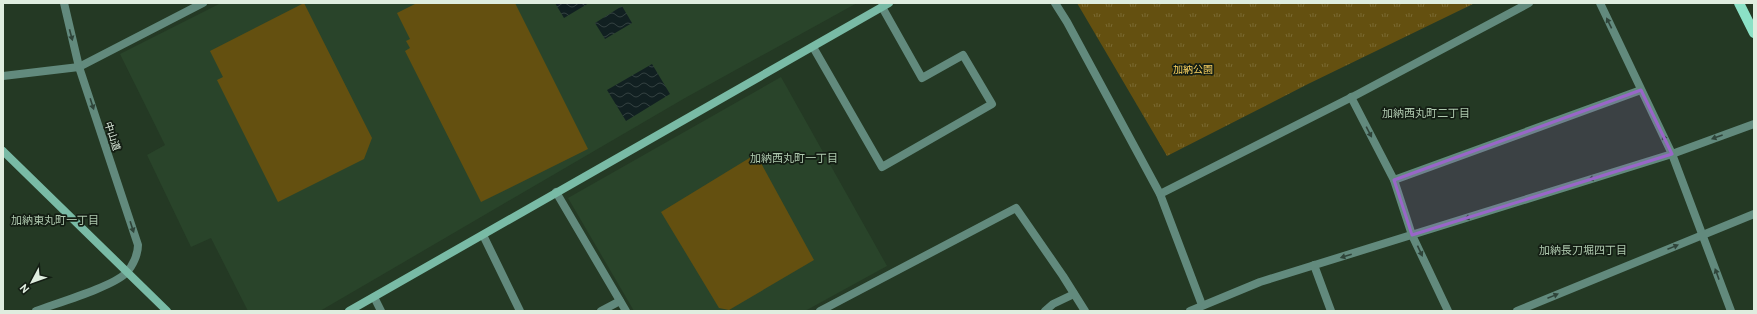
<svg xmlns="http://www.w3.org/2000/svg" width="1757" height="314" viewBox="0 0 1757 314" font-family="Overpass,'Noto Sans JP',sans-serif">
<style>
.built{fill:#29442a}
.park{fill:url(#park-tufts)}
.garden{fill:#645010}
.water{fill:url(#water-waves)}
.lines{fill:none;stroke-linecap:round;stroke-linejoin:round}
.street{stroke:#628a7d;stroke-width:8}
.secondary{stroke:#79bba6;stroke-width:8}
.primary{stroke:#8be1c6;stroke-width:10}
.oneway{fill:#2f4439}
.marked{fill:#9966c9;fill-opacity:0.2;stroke:#9966c9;stroke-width:3;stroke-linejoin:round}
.labels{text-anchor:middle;stroke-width:3.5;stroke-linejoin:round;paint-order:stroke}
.park-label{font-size:10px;fill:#fad261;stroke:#141e14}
.street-label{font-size:10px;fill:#dfeddf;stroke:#141e14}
.neighbourhood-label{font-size:11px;fill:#aec8ae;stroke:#141e14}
</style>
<defs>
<pattern id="park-tufts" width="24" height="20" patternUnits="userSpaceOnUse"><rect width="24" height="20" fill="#645010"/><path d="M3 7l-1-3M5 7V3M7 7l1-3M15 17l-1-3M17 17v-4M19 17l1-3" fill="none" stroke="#7a6a32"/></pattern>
<pattern id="water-waves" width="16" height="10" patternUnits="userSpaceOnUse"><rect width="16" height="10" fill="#112021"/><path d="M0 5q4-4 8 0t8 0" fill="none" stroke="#334141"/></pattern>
</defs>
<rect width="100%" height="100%" fill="#243924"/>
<!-- built -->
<g class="built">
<path d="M221,3H857L685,98L320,311H248L211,238L191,247L147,155L165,145L120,54Z"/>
<path d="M781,77L887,266L805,311H634L568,198Z"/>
</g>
<!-- park -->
<path class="park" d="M1077,3H1475L1308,84L1167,156Z"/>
<!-- garden -->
<g class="garden">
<path d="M304,3L372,138L364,159L278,202L217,80L223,77L210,51Z"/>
<path d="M417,3H515L588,149L481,202L405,51L410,48L406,41L410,39L397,13Z"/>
<path d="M756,154L814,260L729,310L719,308L661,212Z"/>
</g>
<!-- water -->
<g class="water">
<path d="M555,3H589L564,18Z"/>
<path d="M622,6L632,23L605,39L595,23Z"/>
<path d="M652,64L670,94L626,121L607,90Z"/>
</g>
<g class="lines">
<!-- street -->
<g class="street">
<path d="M1055,3L1067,22L1160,194L1202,305"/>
<path d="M1600,3L1672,154L1731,311"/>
<path d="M813,47L882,167L992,104L963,55L922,78L882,7"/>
<path d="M3,76L79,67L203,3"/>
<path d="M1351,97L1394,180L1412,235L1448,311"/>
<path d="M1394,180L1641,90"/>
<path d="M556,192L626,311"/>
<path d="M1160,194L1358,94L1529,3"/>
<path d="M483,235L520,311"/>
<path d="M1314,265L1331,311"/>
<path d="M374,297L381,311"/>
<path d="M36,311C57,303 112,287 126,273C133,266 138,254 138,245L79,67L64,3"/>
<path d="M601,311L620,301"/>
<path d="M820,311L1016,208L1063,276L1085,311"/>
<path d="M1045,311L1053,304L1074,294"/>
<path d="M1190,311L1260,282L1672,154L1754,124"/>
<path d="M1517,311L1754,214"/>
</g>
<!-- secondary -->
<g class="secondary">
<path d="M3,151L167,311"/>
<path d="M349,311L889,3"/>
</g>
<!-- primary -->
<path class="primary" d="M1739,3L1754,33"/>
</g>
<!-- one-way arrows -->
<defs><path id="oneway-solid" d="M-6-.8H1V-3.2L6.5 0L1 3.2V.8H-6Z"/></defs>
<g class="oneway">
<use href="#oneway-solid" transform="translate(1609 23) rotate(-116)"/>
<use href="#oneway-solid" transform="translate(71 35) rotate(75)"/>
<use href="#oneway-solid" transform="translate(92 104) rotate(72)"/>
<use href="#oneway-solid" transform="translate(1369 132) rotate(62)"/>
<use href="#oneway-solid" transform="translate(1717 137) rotate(160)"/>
<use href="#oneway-solid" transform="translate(1665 140) rotate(-115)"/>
<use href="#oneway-solid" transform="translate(1594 178) rotate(163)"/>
<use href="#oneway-solid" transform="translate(1470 217) rotate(163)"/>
<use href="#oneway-solid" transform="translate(132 227) rotate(72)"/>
<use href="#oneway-solid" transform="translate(1673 247) rotate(-22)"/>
<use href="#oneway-solid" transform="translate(1420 251) rotate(65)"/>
<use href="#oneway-solid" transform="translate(1346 256) rotate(163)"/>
<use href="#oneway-solid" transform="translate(1717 274) rotate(-110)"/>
<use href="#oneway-solid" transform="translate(1553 296) rotate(-22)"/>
</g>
<!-- marked area -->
<path class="marked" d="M1641,90L1672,154L1412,235L1394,180Z"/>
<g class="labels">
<!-- park labels -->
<g class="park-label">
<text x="1193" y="73">加納公園</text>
</g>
<!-- street labels -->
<g class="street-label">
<text transform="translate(113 136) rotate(72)" y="4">中山道</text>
</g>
<!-- neighbourhood labels -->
<g class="neighbourhood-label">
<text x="1426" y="117">加納西丸町二丁目</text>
<text x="794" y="162">加納西丸町一丁目</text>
<text x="55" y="224">加納東丸町一丁目</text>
<text x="1583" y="254">加納長刀堀四丁目</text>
</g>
</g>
<!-- border -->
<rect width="1757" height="314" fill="none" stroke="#dfeddf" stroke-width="8"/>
<!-- north arrow -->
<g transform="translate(32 282) rotate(229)" stroke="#141e14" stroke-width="3" paint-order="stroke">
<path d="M0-3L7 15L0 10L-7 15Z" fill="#dfeddf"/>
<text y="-6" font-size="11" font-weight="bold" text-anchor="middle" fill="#dfeddf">N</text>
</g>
</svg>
